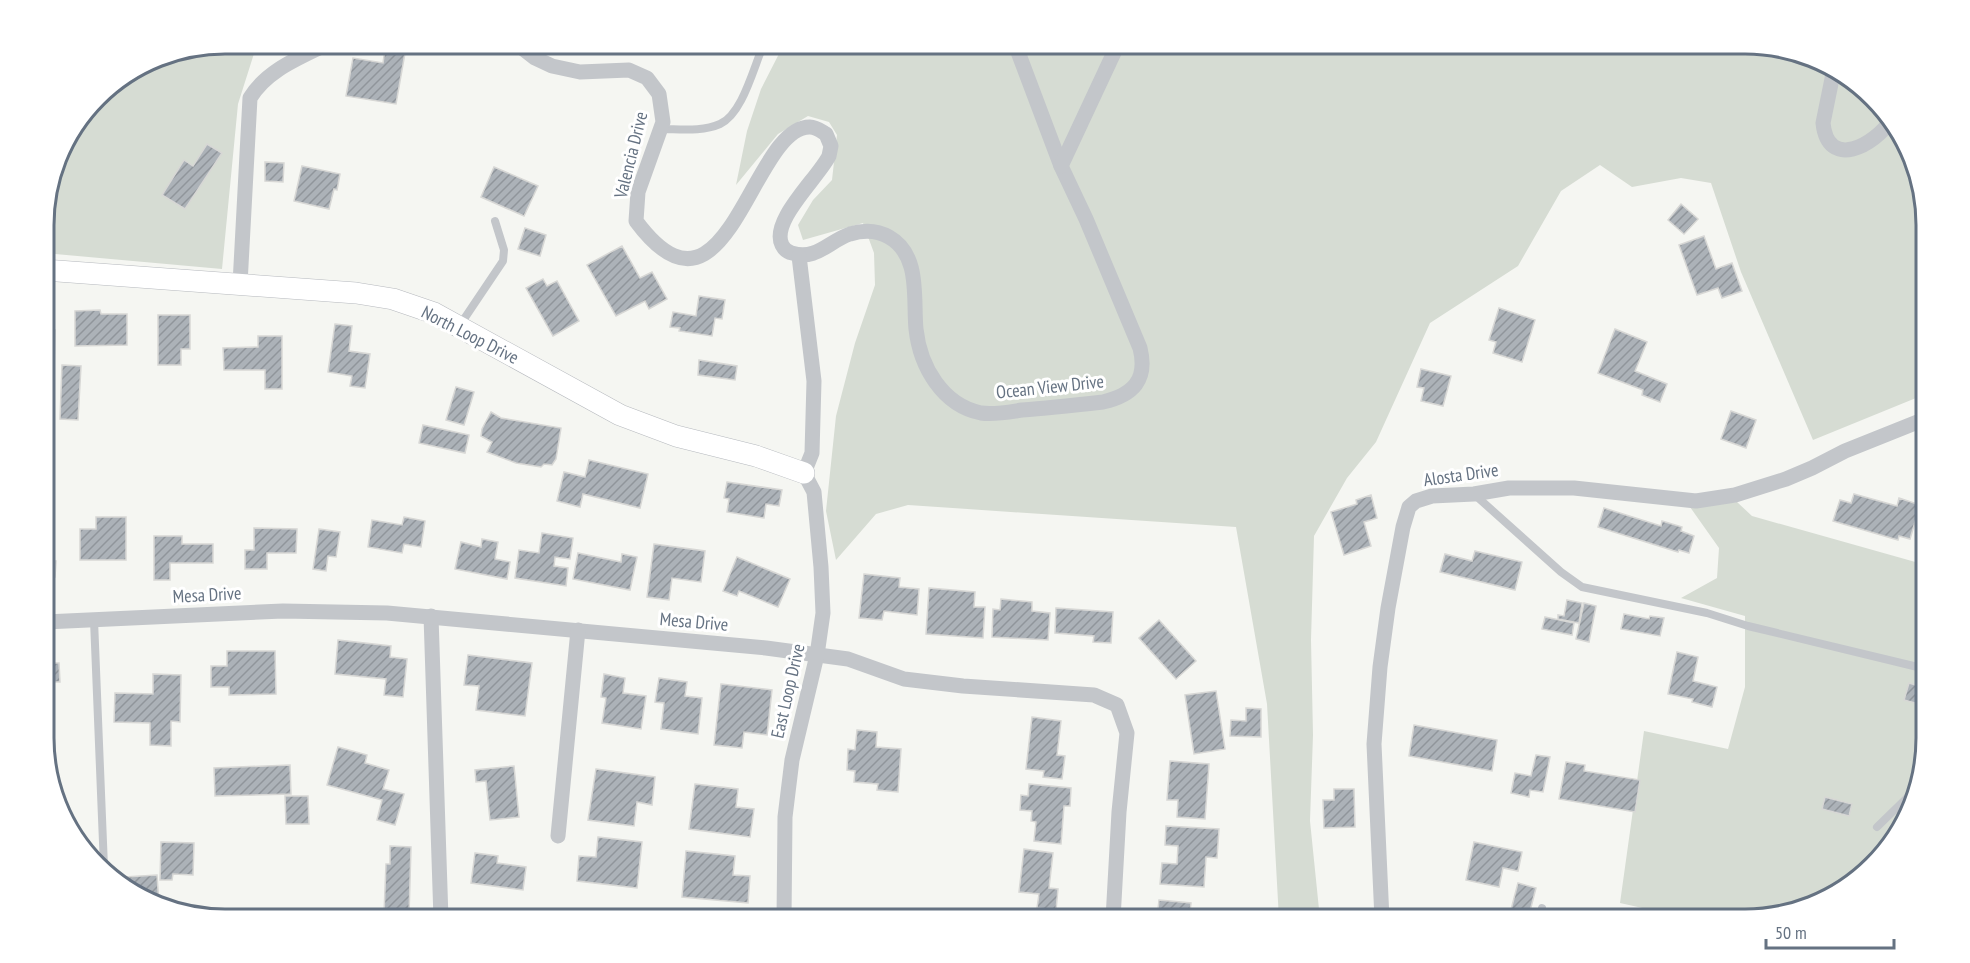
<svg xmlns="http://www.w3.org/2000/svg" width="1970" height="963" viewBox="0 0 1970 963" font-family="'PT Sans Narrow',sans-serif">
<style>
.green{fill:#d6dcd3}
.building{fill:url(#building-hatch);stroke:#d7d7d5;stroke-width:1.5}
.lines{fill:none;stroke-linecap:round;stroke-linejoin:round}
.secondary-casing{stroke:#b6b9be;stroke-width:22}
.lane{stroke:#c3c6ca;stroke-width:8}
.street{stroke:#c3c6ca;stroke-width:15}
.secondary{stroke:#fff;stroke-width:21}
.labels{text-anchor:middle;stroke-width:6;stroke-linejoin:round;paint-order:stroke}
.street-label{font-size:18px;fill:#657282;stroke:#fff}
.rim{fill:none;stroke:#657282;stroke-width:3}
</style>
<defs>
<pattern id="building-hatch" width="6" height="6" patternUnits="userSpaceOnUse" patternTransform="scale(1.5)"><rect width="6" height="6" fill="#acb2b8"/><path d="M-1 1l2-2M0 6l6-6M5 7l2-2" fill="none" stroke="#90959b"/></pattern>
</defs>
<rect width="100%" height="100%" fill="#f5f6f2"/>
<!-- green -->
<g class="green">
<path d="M225,44H257L238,104L222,269L44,253V213L62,144L105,89L156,57Z"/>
<path d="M784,44H1745L1825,62L1889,115L1925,202L1926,403L1916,398L1813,440L1741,272L1711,183L1681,178L1632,187L1600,165L1561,191L1518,266L1430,323L1376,442L1347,478L1314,536L1311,640L1313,735L1310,821L1320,919H1279L1267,704L1236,527L908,505L876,514L836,560L826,511L836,416L855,343L875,285L874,253L863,223L803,240L798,225L813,200L832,180L837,135L829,122L808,116L778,134L736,185L747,131L761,89Z"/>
<path d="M1737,502L1752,516L1926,565V738L1908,818L1846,889L1757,919H1692L1620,903L1644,731L1728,749L1745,687V616L1681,598L1717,578L1719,548L1690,507Z"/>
</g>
<!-- building -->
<g class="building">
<path d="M385,49L405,53L396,104L346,96L353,58L383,63Z"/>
<path d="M207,144L222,153L185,209L162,195L184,160L193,166Z"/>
<path d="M265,162L284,163L283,182L265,181Z"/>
<path d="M302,166L340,174L337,190L334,189L329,209L294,201Z"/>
<path d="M494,167L538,186L524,216L481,197Z"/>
<path d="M1681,204L1698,219L1684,234L1668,220Z"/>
<path d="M525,228L546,235L540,256L518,249Z"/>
<path d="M1704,236L1716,269L1732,263L1742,291L1722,298L1718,288L1697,295L1679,245Z"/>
<path d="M622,246L640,278L652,272L667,299L649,309L645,301L616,316L587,265Z"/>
<path d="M543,279L547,286L557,281L579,321L553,336L526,288Z"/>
<path d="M699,296L725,300L722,319L715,318L712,336L679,331L680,328L670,327L673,312L696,316Z"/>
<path d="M1499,308L1535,320L1522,362L1493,353L1496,342L1489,340Z"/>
<path d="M100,310L101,314H127V345L75,346V311Z"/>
<path d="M158,315H190V349H181V365H158Z"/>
<path d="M335,324L352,326L349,351L370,354L365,388L350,386L352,376L328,372Z"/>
<path d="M1615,329L1647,342L1635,371L1667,384L1660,402L1642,395L1643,390L1598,373Z"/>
<path d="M44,330H55L54,371H44Z"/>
<path d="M258,336H282V389H265V370H224L223,348L258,347Z"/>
<path d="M699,360L737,366L735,380L698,375Z"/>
<path d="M62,365L81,366L78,420L60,419Z"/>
<path d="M1421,369L1451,376L1443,406L1421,401L1424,388L1417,387Z"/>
<path d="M456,387L474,392L464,425L446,420Z"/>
<path d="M1731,411L1756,420L1746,448L1721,439Z"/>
<path d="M491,412L501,418L561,428L556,459L552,465L544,464L541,467L516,463L487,452L492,442L481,436L482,429Z"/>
<path d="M423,425L469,435L465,453L419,443Z"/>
<path d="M589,460L648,474L640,508L583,494L580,507L557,501L564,472L585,477Z"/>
<path d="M727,482L782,490L779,506L766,504L764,518L727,512L729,499L724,498Z"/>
<path d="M1854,494L1897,506L1899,498L1920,505L1910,539L1899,536L1898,540L1833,521L1840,500L1851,503Z"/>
<path d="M1371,495L1377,518L1364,522L1371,546L1344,555L1331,512L1357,504L1356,500Z"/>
<path d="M1604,508L1661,526L1662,521L1682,527L1681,531L1694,536L1689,553L1679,550L1678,552L1598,527Z"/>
<path d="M96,517H126V560H80V529H96Z"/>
<path d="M404,517L425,521L421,547L404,544L402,553L368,547L372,520L402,525Z"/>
<path d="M254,528L297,529L296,553H267V569H245V550H254Z"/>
<path d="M319,529L340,532L336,557L328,556L326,571L313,569Z"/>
<path d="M542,533L573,538L570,559L555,557L554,566L568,568L566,586L515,578L519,550L539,553Z"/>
<path d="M154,536H182V544H213V563H170V580H154Z"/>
<path d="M482,539L498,542L495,559L510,562L507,579L455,569L461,542L481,547Z"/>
<path d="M654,544L705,551L701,582L672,578L669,600L647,597Z"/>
<path d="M1475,551L1522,562L1515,590L1440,572L1445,554L1472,561Z"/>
<path d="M578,553L621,562L622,554L637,557L630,590L573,579Z"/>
<path d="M737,557L790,579L778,607L739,591L737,596L723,591Z"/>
<path d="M45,560L56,561L55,577H45Z"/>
<path d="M864,574L900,578L899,587L919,589L917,615L884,611L882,620L859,618Z"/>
<path d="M929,588L975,592L974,607H985L983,638L926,634Z"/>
<path d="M1001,599L1032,602V611L1050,613L1048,640L992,637L993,609L1000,610Z"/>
<path d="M1567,600L1582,603L1579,623L1558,619V615L1564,616Z"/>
<path d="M1584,603L1596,606L1589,642L1576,639Z"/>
<path d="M1056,608L1113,612L1111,643L1093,642L1094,636L1055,633Z"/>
<path d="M1624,614L1649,619L1650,616L1664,618L1660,636L1621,629Z"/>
<path d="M1545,617L1574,623L1572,635L1542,629Z"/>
<path d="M1159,620L1196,661L1176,679L1139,638Z"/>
<path d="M338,640L391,646L390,657L407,659L403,697L384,695L386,679L335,674Z"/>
<path d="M227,651H275L276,694L229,695V687H211V666H227Z"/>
<path d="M1677,652L1698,657L1693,681L1717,687L1712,707L1692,702L1693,699L1668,694Z"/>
<path d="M468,655L532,663L525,716L476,710L479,686L464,685Z"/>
<path d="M45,663H59L60,682H45Z"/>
<path d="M153,674L181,675L180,722L171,721V746L150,745V723L114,722L115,693L153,694Z"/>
<path d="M604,674L625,678L623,693L646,696L641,729L602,723L606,698L601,697Z"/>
<path d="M659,678L687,682L685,696L702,698L698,734L661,729L664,703L655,702Z"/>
<path d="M1909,683L1926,688V720L1916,717L1919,704L1904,700Z"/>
<path d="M721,684L772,690L767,735L744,732L742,748L714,745Z"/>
<path d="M1216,691L1225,749L1194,754L1185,695Z"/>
<path d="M1246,708L1261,709V737L1230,736L1231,720L1246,721Z"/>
<path d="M1032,717L1061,721L1057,755L1065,756L1062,779L1043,777L1044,771L1026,769Z"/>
<path d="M1414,725L1497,740L1492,771L1409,756Z"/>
<path d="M857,730L877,732L876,747L901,749L898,792L877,790L878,784L854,782L855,771L847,770L848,749L855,750Z"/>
<path d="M338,747L367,755L365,763L389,770L383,789L404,794L395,825L377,820L382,800L327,785Z"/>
<path d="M1536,755L1550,757L1543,792L1530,790L1529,797L1511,793L1515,773L1531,776Z"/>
<path d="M1170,761L1209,764L1205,819L1177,817L1178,800H1167Z"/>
<path d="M1566,762L1585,765L1584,771L1640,780L1635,812L1559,799Z"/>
<path d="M290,765L291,794L215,796L214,768Z"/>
<path d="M514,766L519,817L490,820L486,781L476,782L475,770Z"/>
<path d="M596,769L655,777L652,805L637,802L634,826L588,820Z"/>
<path d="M695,784L738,789L736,807L754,809L750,837L689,829Z"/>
<path d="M1029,784L1071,788L1070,806H1064L1061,844L1034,841L1036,822L1031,821L1032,811L1020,810L1021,795L1028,796Z"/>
<path d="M1334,789H1354L1355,827L1324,828L1323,800H1334Z"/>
<path d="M285,796H308L309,824H286Z"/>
<path d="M1825,797L1852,804L1849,816L1822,809Z"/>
<path d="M1166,826L1219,829L1217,858L1206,857L1204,887L1160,884L1162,863L1177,864L1178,846L1165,845Z"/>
<path d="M598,837L642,842L637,888L577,881L579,856L596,857Z"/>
<path d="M161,842L194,843L193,875L173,874L172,880H160Z"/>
<path d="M1474,842L1522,852L1518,871L1503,868L1499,887L1466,880Z"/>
<path d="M390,846L411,847L409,915L384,914L386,864H390Z"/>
<path d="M1024,849L1053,853L1049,888L1058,889L1056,910L1037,908L1039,894L1019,892Z"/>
<path d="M686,851L735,856L733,875L750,876L748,903L682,897Z"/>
<path d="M475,853L498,856L497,863L526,867L523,890L471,883Z"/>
<path d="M157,875L159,904L145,901L126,885L125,877Z"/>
<path d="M1518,883L1536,888L1528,919L1509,917Z"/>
<path d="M1159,900L1191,903L1189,919H1157Z"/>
<path d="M1601,910L1623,914L1621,919H1599Z"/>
</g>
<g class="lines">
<defs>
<path id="secondary" d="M44,270L356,293L393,299L434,313L620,415L676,436L756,456L804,473"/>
</defs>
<!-- secondary casing -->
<use href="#secondary" class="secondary-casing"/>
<!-- lane -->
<g class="lane">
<path d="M660,129C680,129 702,132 720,124C743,114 754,65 764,44"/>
<path d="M460,325L503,261L504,250L495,221"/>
<path d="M1475,495L1561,572L1582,587L1707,613L1748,626L1926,669"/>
<path d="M94,620L104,867"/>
<path d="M1877,827L1915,790"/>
<path d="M1539,919L1542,908"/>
</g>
<!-- street -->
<g class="street">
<path d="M517,44L535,58L552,66L580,72L629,70L647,78L659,94L663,122L638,192L636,221C727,344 751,126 810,127C816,127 821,131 826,134L831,146L829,156C818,178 770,221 782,245C784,249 787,252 792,253C816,261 829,241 850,234C863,230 877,230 889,237C921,255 913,299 916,329C920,366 942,405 981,413C994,415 1009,412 1022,410C1049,408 1076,405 1103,402C1133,395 1148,380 1140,348L1086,219L1061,166L1015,44"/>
<path d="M1834,69L1823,123C1828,171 1875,145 1891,120"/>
<path d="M1061,166L1118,44"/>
<path d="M240,284L250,98C267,70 299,58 327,44"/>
<path d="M431,616L441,919"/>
<path d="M45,622L283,611L387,613L766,648L848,659L904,679L963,686L1094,695L1117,705L1127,733L1119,812L1113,919"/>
<path d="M558,836L578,630"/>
<path d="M784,919L785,817L792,760L817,655L823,613L821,567L814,492L804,473L812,453L814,381L799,256"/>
<path d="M1382,919L1374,744L1380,667L1388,608L1403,527L1409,507L1416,501L1432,496L1474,494L1509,488H1574L1696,501L1735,495L1786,479L1812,468L1845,451L1920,421"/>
</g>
<!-- secondary -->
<use href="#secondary" class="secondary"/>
</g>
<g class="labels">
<!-- street labels -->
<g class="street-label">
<text transform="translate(631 155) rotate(-76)" y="6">Valencia Drive</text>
<text transform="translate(470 335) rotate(27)" y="6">North Loop Drive</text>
<text transform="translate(1050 387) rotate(-6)" y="6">Ocean View Drive</text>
<text transform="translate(1461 475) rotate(-8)" y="6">Alosta Drive</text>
<text transform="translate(207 595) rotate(-3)" y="6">Mesa Drive</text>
<text transform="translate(694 622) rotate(5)" y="6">Mesa Drive</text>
<text transform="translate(788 691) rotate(-77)" y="6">East Loop Drive</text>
</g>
</g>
<!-- crop -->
<path d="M0 0H1970V963H0ZM225 54H1745A171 171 0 0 1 1916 225V738A171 171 0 0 1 1745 909H225A171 171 0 0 1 54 738V225A171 171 0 0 1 225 54Z" fill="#fff" fill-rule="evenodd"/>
<path class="rim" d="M225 54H1745A171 171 0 0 1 1916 225V738A171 171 0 0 1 1745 909H225A171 171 0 0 1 54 738V225A171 171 0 0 1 225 54Z"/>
<!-- scale -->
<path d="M1766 939v9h128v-9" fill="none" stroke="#657282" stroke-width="3"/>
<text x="1775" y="939" font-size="18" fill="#657282" stroke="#ffffff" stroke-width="4.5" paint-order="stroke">50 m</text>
</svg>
